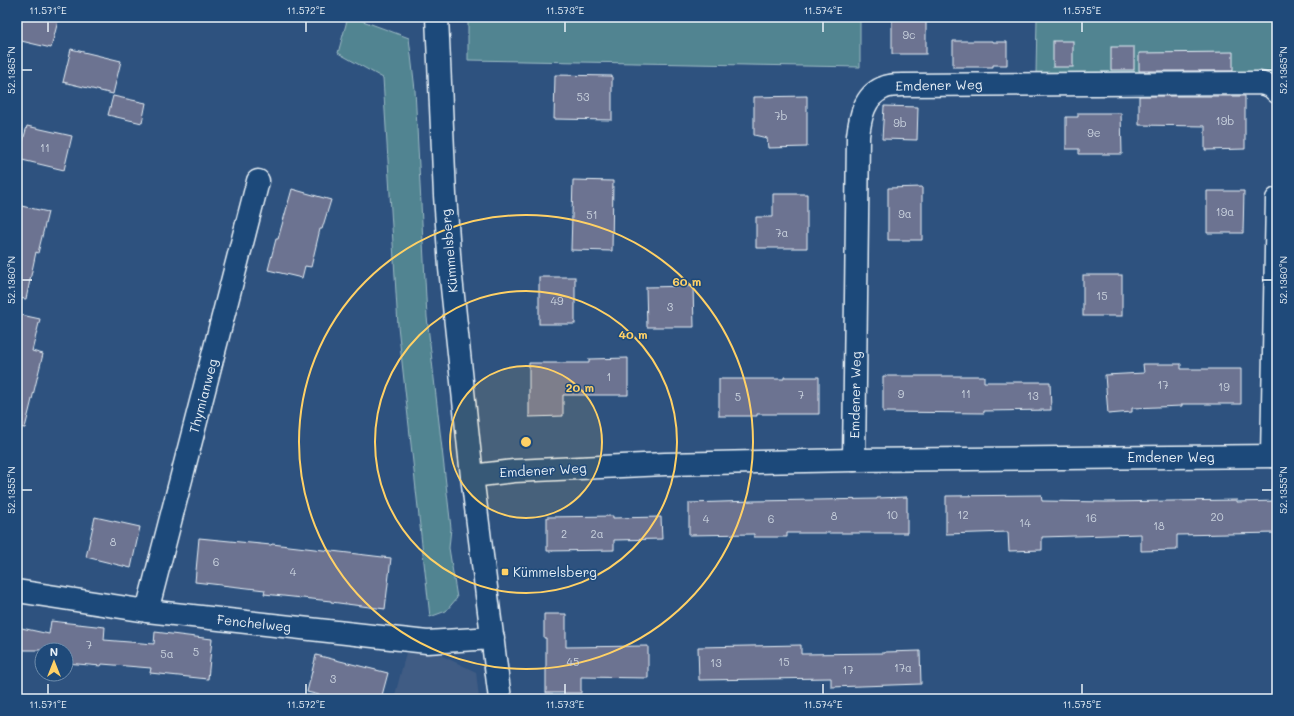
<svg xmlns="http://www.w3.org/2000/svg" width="1294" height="716" viewBox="0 0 1294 716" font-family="Mali,sans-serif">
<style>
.built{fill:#415c84}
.green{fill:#518491;stroke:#9cbac4}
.building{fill:#6c7391;stroke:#e8f1f8}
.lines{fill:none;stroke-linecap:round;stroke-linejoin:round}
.minor-casing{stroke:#e8f1f8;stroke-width:25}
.major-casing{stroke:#e8f1f8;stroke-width:25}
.minor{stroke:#1f4a7a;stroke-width:22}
.major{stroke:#1f4a7a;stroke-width:22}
.ticks{fill:none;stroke:#e8f1f8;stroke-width:1.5}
.ring{fill:none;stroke:#ffd166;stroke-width:2}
.poi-dot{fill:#ffd166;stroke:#1f4a7a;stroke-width:1.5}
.labels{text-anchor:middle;stroke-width:3;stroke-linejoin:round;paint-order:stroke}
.number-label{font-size:11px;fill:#c9d2de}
.street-label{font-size:13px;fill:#e8f1f8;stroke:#1f4a7a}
.poi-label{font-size:13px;fill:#e8f1f8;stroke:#1f4a7a;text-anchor:start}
.centre{fill:#ffd166;stroke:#1f4a7a;stroke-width:2}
.ring-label{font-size:12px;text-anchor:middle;font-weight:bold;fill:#ffd166;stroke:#1f4a7a;stroke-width:3;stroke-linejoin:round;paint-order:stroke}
.neatline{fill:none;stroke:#e8f1f8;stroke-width:1.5}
.ticks-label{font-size:10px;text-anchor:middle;fill:#e8f1f8}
</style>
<rect width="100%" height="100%" fill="#2e527f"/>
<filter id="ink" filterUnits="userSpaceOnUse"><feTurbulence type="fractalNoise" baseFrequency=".025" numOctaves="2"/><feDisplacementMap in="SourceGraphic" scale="8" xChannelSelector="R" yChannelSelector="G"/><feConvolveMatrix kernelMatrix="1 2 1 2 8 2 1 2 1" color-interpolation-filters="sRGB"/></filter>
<g filter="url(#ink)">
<!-- built -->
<path class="built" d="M406,653L438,654L476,672L479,699H394Z"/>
<!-- green -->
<g class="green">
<path d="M348,17H352L409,38L415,90L427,317L451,528L449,548L457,598L446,611L430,617L398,326L383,78L338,53Z"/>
<path d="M468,17H860V67L468,60Z"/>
<path d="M1037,17H1277V76L1036,74Z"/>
</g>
<!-- building -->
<g class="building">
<path d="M17,17H59L51,48L17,40Z"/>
<rect x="892" y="17" width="34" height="37"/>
<path d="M953,41H993V42H1007V65H993V67H953Z"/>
<rect x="1053" y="41" width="20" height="26"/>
<rect x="1111" y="47" width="23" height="23"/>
<path d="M71,49L121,61L113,94L63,82Z"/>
<path d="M1233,52V71H1139V53Z"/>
<path d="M555,75L612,76V120L554,119Z"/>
<path d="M113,96L146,103L142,123L108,115Z"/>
<path d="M807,96V147L768,148L767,138L754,135V97Z"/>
<path d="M1139,96H1245V149L1205,150V126L1139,125Z"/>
<path d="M884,106L918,107L917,140L882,139Z"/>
<path d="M1078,113H1121L1122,154H1079V149H1066V117H1078Z"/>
<path d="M27,126L72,136L64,170L18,159Z"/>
<path d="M573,180L613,181L612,251L571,250Z"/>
<path d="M922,187V240H888V188Z"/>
<path d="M292,189L331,200L322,229H320L311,267L305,266L302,278L268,270L276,239H278Z"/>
<path d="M1207,191H1244L1243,233H1207Z"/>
<path d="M773,194H807V248H756V217H773Z"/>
<path d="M17,205L48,212L38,253L36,252L26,299L17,298Z"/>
<rect x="1083" y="275" width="39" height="41"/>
<rect x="539" y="277" width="36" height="47"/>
<path d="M693,286L694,327H647L646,287Z"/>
<path d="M17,314L40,319L32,351L43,354L25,428L17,427Z"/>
<path d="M628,358V395H563V416L529,417V363H589V359Z"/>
<path d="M1143,364H1181V369H1241V404H1182V406L1132,408V412L1108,414L1105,375L1144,373Z"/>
<path d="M883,376H984V382H1050L1051,410L984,411V413L883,412Z"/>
<path d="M784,377H819V414H757V416H719V379H784Z"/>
<path d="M1041,495L1042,501L1106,502L1237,500V502L1277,501V533L1177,535V550L1141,551V534L1042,537V550L1009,551L1008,532L946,534V496Z"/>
<path d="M907,497V533H787V537H754V534L689,535V503L754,501L877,499V498Z"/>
<path d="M613,516V518L661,517L662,539L614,540V550L547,551V517Z"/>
<path d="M95,517L140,527L131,568L86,557Z"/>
<path d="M199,538L271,545L272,544L391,558L385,609L331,602V601L264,594L265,590L195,582Z"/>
<path d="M544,614H566V647L648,646V678L581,677V693H546V638H544Z"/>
<path d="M51,621L105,627L104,640L154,644L155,632L212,639L208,679L150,673L151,668L102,664L101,666L66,663V650H17V627L49,634Z"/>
<path d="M801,645V654L885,653V652L920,651L921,684L831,687V678L699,680L698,647Z"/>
<path d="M316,655L388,673L381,699H336L307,692Z"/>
</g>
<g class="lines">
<defs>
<g id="minor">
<path d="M1272,456L1277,199"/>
<path d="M854,460L858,136C860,118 864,96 883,88C889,85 895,85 902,85L1260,83L1271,86L1277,92"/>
<path d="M472,476L514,471L665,464L854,460L1277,456"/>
<path d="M17,591L147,611L427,642L493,638"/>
<path d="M147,611L258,181"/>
</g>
<path id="major" d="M437,17L445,195L450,268L472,476L500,699"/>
</defs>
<!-- minor casing -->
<use href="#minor" class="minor-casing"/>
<!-- major casing -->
<use href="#major" class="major-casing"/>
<!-- minor -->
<use href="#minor" class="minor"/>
<!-- major -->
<use href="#major" class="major"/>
</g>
</g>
<!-- ticks -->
<path class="ticks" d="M48,22V32M306,22V32M565,22V32M823,22V32M1082,22V32M22,70H32M1262,70H1272M22,280H32M1262,280H1272M22,490H32M1262,490H1272M48,684V694M306,684V694M565,684V694M823,684V694M1082,684V694"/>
<!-- distance rings -->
<circle cx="526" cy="442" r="76" fill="#ffd166" fill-opacity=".12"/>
<g class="ring">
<circle cx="526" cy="442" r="76"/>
<circle cx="526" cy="442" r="151"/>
<circle cx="526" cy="442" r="227"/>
</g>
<!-- markers -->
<rect class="poi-dot" x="501" y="568" width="8" height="8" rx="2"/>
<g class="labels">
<!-- number labels -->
<g class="number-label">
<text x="909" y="39">9c</text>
<text x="583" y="101">53</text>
<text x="781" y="120">7b</text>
<text x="1225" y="125">19b</text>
<text x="900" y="127">9b</text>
<text x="1094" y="137">9e</text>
<text x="45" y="152">11</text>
<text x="1225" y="216">19a</text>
<text x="905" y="218">9a</text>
<text x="592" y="219">51</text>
<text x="782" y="237">7a</text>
<text x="1102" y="300">15</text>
<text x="557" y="305">49</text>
<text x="670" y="311">3</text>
<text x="609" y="381">1</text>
<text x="1163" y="389">17</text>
<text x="1224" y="391">19</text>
<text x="901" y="398">9</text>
<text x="966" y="398">11</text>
<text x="801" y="399">7</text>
<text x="1033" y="400">13</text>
<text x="738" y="401">5</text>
<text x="892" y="519">10</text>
<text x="963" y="519">12</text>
<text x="834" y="520">8</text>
<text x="1217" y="521">20</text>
<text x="1091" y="522">16</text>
<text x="706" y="523">4</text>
<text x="771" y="523">6</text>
<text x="1025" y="527">14</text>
<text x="1159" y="530">18</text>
<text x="564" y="538">2</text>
<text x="597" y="538">2a</text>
<text x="113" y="546">8</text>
<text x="216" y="566">6</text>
<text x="293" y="576">4</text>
<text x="89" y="649">7</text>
<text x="196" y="656">5</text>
<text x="167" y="658">5a</text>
<text x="573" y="666">45</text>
<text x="784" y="666">15</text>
<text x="716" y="667">13</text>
<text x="903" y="672">17a</text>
<text x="848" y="674">17</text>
<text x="333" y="683">3</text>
</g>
<!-- street labels -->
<g class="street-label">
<text transform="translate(939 85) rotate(-1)" y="5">Emdener Weg</text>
<text transform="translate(449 251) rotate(-95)" y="5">Kümmelsberg</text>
<text transform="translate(855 395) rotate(-89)" y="5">Emdener Weg</text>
<text transform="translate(203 396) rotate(-75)" y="5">Thymianweg</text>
<text x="1171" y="462">Emdener Weg</text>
<text transform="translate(543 470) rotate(-3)" y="5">Emdener Weg</text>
<text transform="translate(254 623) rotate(6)" y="5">Fenchelweg</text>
</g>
<!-- poi labels -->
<g class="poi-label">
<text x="513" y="577">Kümmelsberg</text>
</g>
</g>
<circle cx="526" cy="442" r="6" class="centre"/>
<g class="ring-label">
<text x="687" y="286">60 m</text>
<text x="633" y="339">40 m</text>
<text x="580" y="392">20 m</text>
</g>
<!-- margin -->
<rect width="1294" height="716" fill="none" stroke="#1f4a7a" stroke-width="44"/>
<!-- north arrow -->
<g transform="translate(54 662)"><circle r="19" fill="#1f4a7a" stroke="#6f8dac"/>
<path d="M0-3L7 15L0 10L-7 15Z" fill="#ffd166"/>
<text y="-6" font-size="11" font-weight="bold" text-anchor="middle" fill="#e8f1f8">N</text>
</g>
<rect x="22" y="22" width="1250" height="672" class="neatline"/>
<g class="ticks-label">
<text x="48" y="14">11.571°E</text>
<text x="306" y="14">11.572°E</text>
<text x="565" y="14">11.573°E</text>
<text x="823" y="14">11.574°E</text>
<text x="1082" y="14">11.575°E</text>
<text transform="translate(11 70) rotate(-90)" y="4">52.1365°N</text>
<text transform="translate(1283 70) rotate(-90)" y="4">52.1365°N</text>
<text transform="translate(11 280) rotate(-90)" y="4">52.1360°N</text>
<text transform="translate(1283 280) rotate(-90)" y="4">52.1360°N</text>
<text transform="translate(11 490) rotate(-90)" y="4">52.1355°N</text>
<text transform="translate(1283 490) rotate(-90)" y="4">52.1355°N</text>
<text x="48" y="708">11.571°E</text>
<text x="306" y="708">11.572°E</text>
<text x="565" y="708">11.573°E</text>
<text x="823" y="708">11.574°E</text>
<text x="1082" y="708">11.575°E</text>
</g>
</svg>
